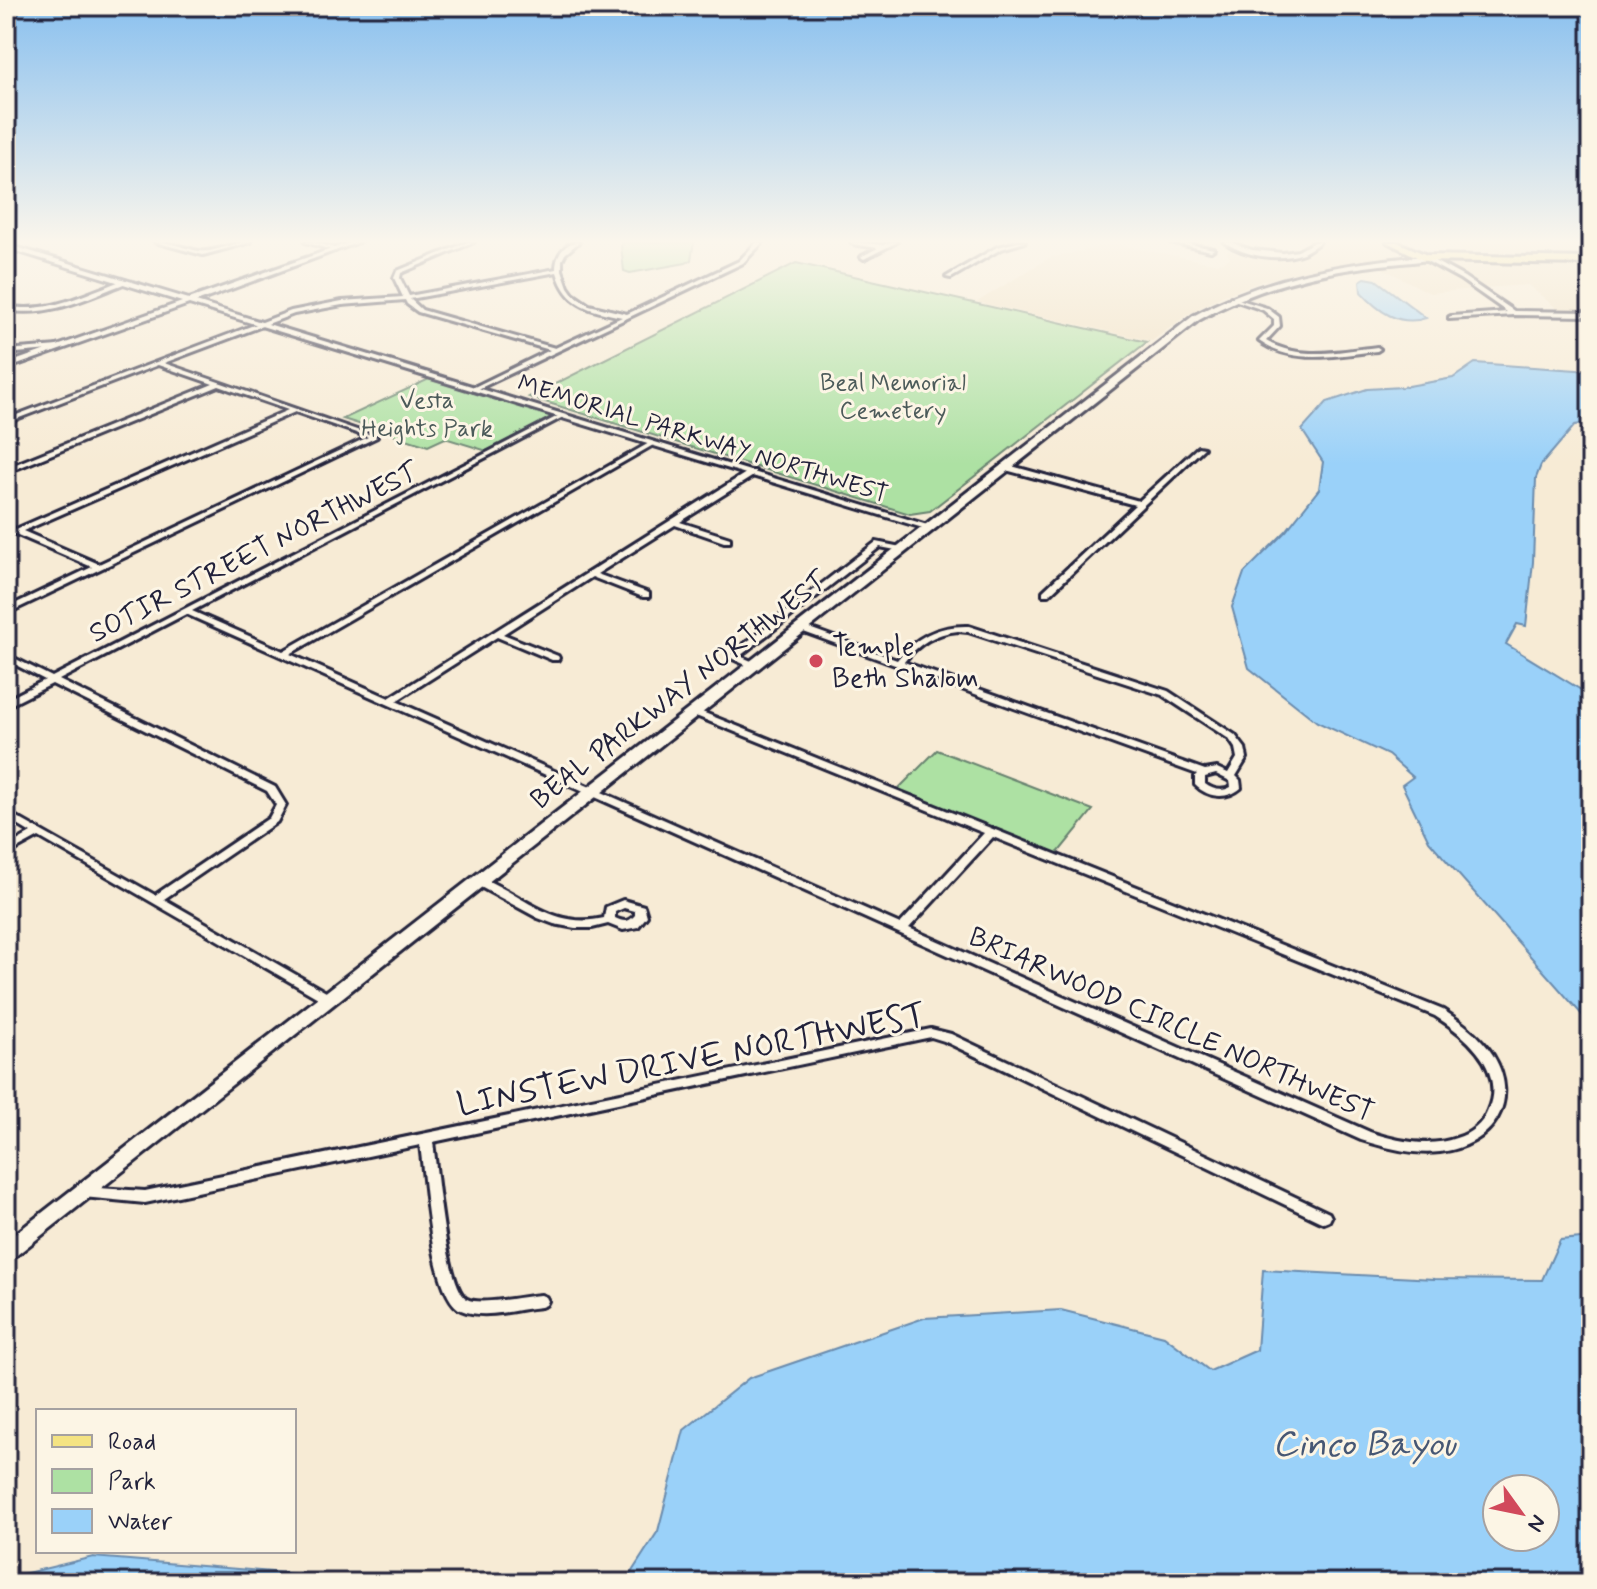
<svg xmlns="http://www.w3.org/2000/svg" width="1597" height="1589" viewBox="0 0 1597 1589" font-family="Mynerve,sans-serif">
<style>
.built{fill:#f0e0c2}
.green{fill:#ade1a3;stroke:#68826f;stroke-width:2}
.water{fill:#9ad1f9;stroke:#6a8bad;stroke-width:2;fill-rule:evenodd}
.lines{fill:none;stroke-linecap:round;stroke-linejoin:round}
.minor-casing{stroke:#22223b;stroke-width:6}
.tertiary-casing{stroke:#22223b;stroke-width:6}
.secondary-casing{stroke:#22223b;stroke-width:6}
.primary-casing{stroke:#22223b;stroke-width:6}
.minor{fill:#fcf5e5;fill-rule:evenodd}
.tertiary{fill:#fcf5e5;fill-rule:evenodd}
.secondary{fill:#fcf5e5;fill-rule:evenodd}
.primary{fill:#f4e382;fill-rule:evenodd}
.poi-dot{fill:#d1495b;stroke:#fcf5e5;stroke-width:3}
.labels{text-anchor:middle;stroke-width:6;stroke-linejoin:round;paint-order:stroke}
.far-park-label{font-size:24px;fill:#4c5b5a;stroke:#fcf5e5}
.far-street-label{font-size:24px;fill:#22223b;stroke:#fcf5e5}
.street-label{font-size:28px;fill:#22223b;stroke:#fcf5e5}
.poi-label{font-size:28px;fill:#22223b;stroke:#fcf5e5;text-anchor:start}
.near-street-label{font-size:34px;fill:#22223b;stroke:#fcf5e5}
.near-water-label{font-size:36px;font-style:italic;fill:#465774;stroke:#fcf5e5}
</style>
<rect width="100%" height="100%" fill="#f7ebd5"/>
<filter id="ink" filterUnits="userSpaceOnUse"><feTurbulence type="fractalNoise" baseFrequency=".0125" numOctaves="2"/><feDisplacementMap in="SourceGraphic" scale="16" xChannelSelector="R" yChannelSelector="G"/><feConvolveMatrix kernelMatrix="1 2 1 2 8 2 1 2 1" color-interpolation-filters="sRGB"/></filter>
<g filter="url(#ink)">
<!-- built -->
<g class="built">
<path d="M1321,242H1385L1404,254L1306,270L1260,282L1222,296L1187,315L1152,341L977,302L1049,258L1114,244L1218,264L1230,258L1226,251L1300,257Z"/>
<path d="M1450,242H1591V255L1463,251Z"/>
<path d="M1453,260L1591,263V313L1560,311L1528,285L1481,288L1436,262Z"/>
<path d="M1430,262L1450,273L1474,289L1430,293L1380,267Z"/>
</g>
<!-- green -->
<g class="green">
<path d="M624,242H694L691,260L686,263L630,273L624,271L621,246Z"/>
<path d="M796,263L1147,342L930,511L910,514L529,397Z"/>
<path d="M429,379L553,416L487,451L445,438L428,446L343,419Z"/>
<path d="M937,750L1093,810L1057,854L897,790Z"/>
</g>
<!-- water -->
<g class="water">
<path d="M1365,278L1376,280L1426,318C1399,327 1378,311 1361,292L1360,281Z"/>
<path d="M1475,363L1591,371V422L1575,425L1541,465L1536,478L1533,562L1526,626L1517,624L1506,644L1591,696V1025L1429,841L1402,785L1413,777L1388,755L1317,722L1249,668L1232,607L1244,573L1286,531L1319,489L1323,462L1302,430L1327,402L1367,389L1403,387L1453,378Z"/>
<path d="M1591,1237V1583H615L629,1576L658,1531L684,1430L749,1378L924,1318L1061,1310L1164,1336L1210,1371L1257,1350L1263,1270L1435,1279L1542,1280L1560,1240ZM1497,1489H1545V1537H1497Z"/>
<path d="M93,1557L405,1583H6V1578Z"/>
</g>
<g class="lines">
<defs>
<g id="minor">
<path d="M155,242C170,241 185,249 200,251C216,253 234,241 251,242L203,255Z"/>
<path d="M305,242H312L338,249L335,251Z"/>
<path d="M468,242H474L401,273L400,278L409,296L556,269C556,255 565,242 579,242L565,254L562,260V270L568,287L573,294L589,305L627,314L739,261L757,242H763L743,263L474,391L472,390V388L550,350L418,312L407,304L405,300L342,305L294,314L164,363L377,437L6,614V608L92,567L6,530V525L16,529L288,410L219,386L6,473V468L213,384L158,365L6,423V419L291,311L342,301L403,297L394,278L397,271ZM557,272C567,307 590,310 622,317L555,348L422,310L410,299ZM295,412L368,437L99,564L23,531Z"/>
<path d="M851,242L883,245L891,242H897L864,259L861,257L862,256L878,248L853,244Z"/>
<path d="M1018,242H1025L1001,249L951,278L946,277L997,247Z"/>
<path d="M1170,242H1179L1214,249L1211,251Z"/>
<path d="M1224,242H1230L1252,250L1283,253L1298,251L1314,242H1320C1314,246 1309,250 1303,253C1279,262 1244,256 1224,242Z"/>
<path d="M1423,257H1427L1464,277L1514,311L1591,312V316L1513,315L1449,319V317L1451,316L1507,312L1460,279L1423,259Z"/>
<path d="M124,280L126,281V283C87,298 49,318 6,310V306C49,315 85,293 124,280Z"/>
<path d="M1231,297L1267,308L1279,317L1280,326L1266,341C1300,361 1340,351 1377,347L1380,349L1377,351C1338,355 1293,366 1259,341L1274,326V319L1263,310L1231,299Z"/>
<path d="M58,346L60,347V349L6,354V350Z"/>
<path d="M560,415L565,416L192,611L283,651L651,442H655V444L290,654L389,698L749,471H755V475L680,522L730,538V542H724L675,525L597,574L649,593V597H643L592,577L503,634L558,656L559,658L558,660H552L497,637L396,701L900,924L984,833L691,714L689,712L694,709L697,710L1443,1010C1462,1022 1481,1036 1493,1055C1522,1102 1492,1146 1440,1152C1413,1155 1387,1148 1361,1140L186,614L59,680L275,787L286,805L277,822L164,899L333,996L335,999L333,1002H325L39,837L6,855V847L31,833L6,818V811L155,895L269,818L276,805L267,791L52,684L6,707V700L45,680L6,660V654L52,677ZM993,837L1435,1016C1466,1036 1506,1069 1488,1110C1483,1124 1470,1134 1456,1138C1429,1148 1397,1141 1370,1132L909,928Z"/>
<path d="M1198,447L1204,448L1049,595H1043V591L1135,505L1002,469V465H1008L1139,501Z"/>
<path d="M876,542L901,547L905,549L901,551L880,547L740,656L756,663L757,665L756,667H750L731,658L730,656L731,654Z"/>
<path d="M801,625L897,660C916,636 939,625 969,626L1168,691L1235,735L1245,748L1247,758L1236,776L1240,780L1241,788C1227,800 1208,798 1195,785V776L1197,774L798,630L797,628L798,626ZM958,631L968,632L1162,695L1229,739L1235,748L1237,758L1228,773L1217,768L1205,770L904,662C918,644 935,633 958,631ZM1216,774L1230,781L1231,787C1222,792 1213,790 1205,784V777Z"/>
<path d="M479,877C523,894 552,930 604,918L606,907L623,900L644,906L647,916L638,927L623,930L608,924L592,928H575L554,924L538,918L475,884L474,881ZM624,908L635,911V915C628,923 624,922 615,918V912Z"/>
<path d="M931,1029L951,1034L1329,1213L1331,1217L1329,1221L1324,1223L1319,1221L944,1041L931,1037L433,1142C437,1169 446,1287 467,1299C480,1306 525,1296 541,1295L546,1297L548,1301L546,1305L541,1307C516,1309 485,1320 461,1310C431,1297 425,1177 420,1145L145,1203L83,1197L78,1196L76,1192L78,1188L83,1187L145,1191Z"/>
</g>
<path id="tertiary" d="M351,242H359L196,302L934,527L932,529H926L189,304L6,369V364L182,302L6,248V244L189,299Z"/>
<path id="secondary" d="M1425,256L1429,258L1428,260C1407,263 1386,264 1365,267C1306,275 1251,290 1199,320L13,1258L6,1260V1241L1193,316C1266,276 1343,263 1425,256Z"/>
<path id="primary" d="M1387,242H1397L1427,255L1591,258V264L1425,261Z"/>
</defs>
<!-- minor casing -->
<use href="#minor" class="minor-casing"/>
<!-- tertiary casing -->
<use href="#tertiary" class="tertiary-casing"/>
<!-- secondary casing -->
<use href="#secondary" class="secondary-casing"/>
<!-- primary casing -->
<use href="#primary" class="primary-casing"/>
<!-- minor -->
<use href="#minor" class="minor"/>
<!-- tertiary -->
<use href="#tertiary" class="tertiary"/>
<!-- secondary -->
<use href="#secondary" class="secondary"/>
<!-- primary -->
<use href="#primary" class="primary"/>
</g>
</g>
<!-- sky -->
<linearGradient id="sky" x2="0" y2="1"><stop stop-color="#89c0ef"/><stop offset="0.52" stop-color="#fbf6ec"/><stop offset="1" stop-color="#fbf6ec" stop-opacity="0"/></linearGradient>
<rect width="1597" height="464" fill="url(#sky)"/>
<!-- markers -->
<circle class="poi-dot" cx="816" cy="661" r="8"/>
<g class="labels">
<!-- far-park labels -->
<g class="far-park-label">
<text x="893" y="390">Beal Memorial<tspan x="893" dy="28">Cemetery</tspan></text>
<text x="427" y="408">Vesta<tspan x="427" dy="28">Heights Park</tspan></text>
</g>
<!-- far-street labels -->
<g class="far-street-label">
<text transform="translate(703 438) rotate(17)" y="8">MEMORIAL PARKWAY NORTHWEST</text>
</g>
<!-- street labels -->
<g class="street-label">
<text transform="translate(253 551) rotate(-27)" y="10">SOTIR STREET NORTHWEST</text>
<text transform="translate(678 689) rotate(-38)" y="10">BEAL PARKWAY NORTHWEST</text>
<text transform="translate(1172 1023) rotate(24)" y="10">BRIARWOOD CIRCLE NORTHWEST</text>
</g>
<!-- poi labels -->
<g class="poi-label">
<text x="832" y="655">Temple<tspan x="832" dy="32">Beth Shalom</tspan></text>
</g>
<!-- near-street labels -->
<g class="near-street-label">
<text transform="translate(691 1058) rotate(-11)" y="12">LINSTEW DRIVE NORTHWEST</text>
</g>
<!-- near-water labels -->
<g class="near-water-label">
<text x="1364" y="1455">Cinco Bayou</text>
</g>
</g>
<!-- margin -->
<rect width="1597" height="1589" fill="none" stroke="#fcf5e5" stroke-width="32"/>
<rect x="16" y="16" width="1565" height="1557" fill="none" stroke="#22223b" stroke-width="3" filter="url(#ink)"/>
<!-- legend -->
<rect x="36" y="1409" width="260" height="144" fill="#fcf5e5" stroke="#a5a1a1" stroke-width="2"/>
<rect x="52" y="1435" width="40" height="12" fill="#f4e382" stroke="#a5a1a1" stroke-width="2"/>
<text x="108" y="1449" font-size="24" fill="#22223b">Road</text>
<rect x="52" y="1469" width="40" height="24" fill="#ade1a3" stroke="#a5a1a1" stroke-width="2"/>
<text x="108" y="1489" font-size="24" fill="#22223b">Park</text>
<rect x="52" y="1509" width="40" height="24" fill="#9ad1f9" stroke="#a5a1a1" stroke-width="2"/>
<text x="108" y="1529" font-size="24" fill="#22223b">Water</text>
<!-- north arrow -->
<g transform="translate(1521 1513) rotate(123)"><circle r="38" fill="#fcf5e5" stroke="#a5a1a1" stroke-width="2"/>
<path d="M0-6L14 30L0 20L-14 30Z" fill="#d1495b"/>
<text y="-12" font-size="22" font-weight="bold" text-anchor="middle" fill="#22223b">N</text>
</g>
</svg>
